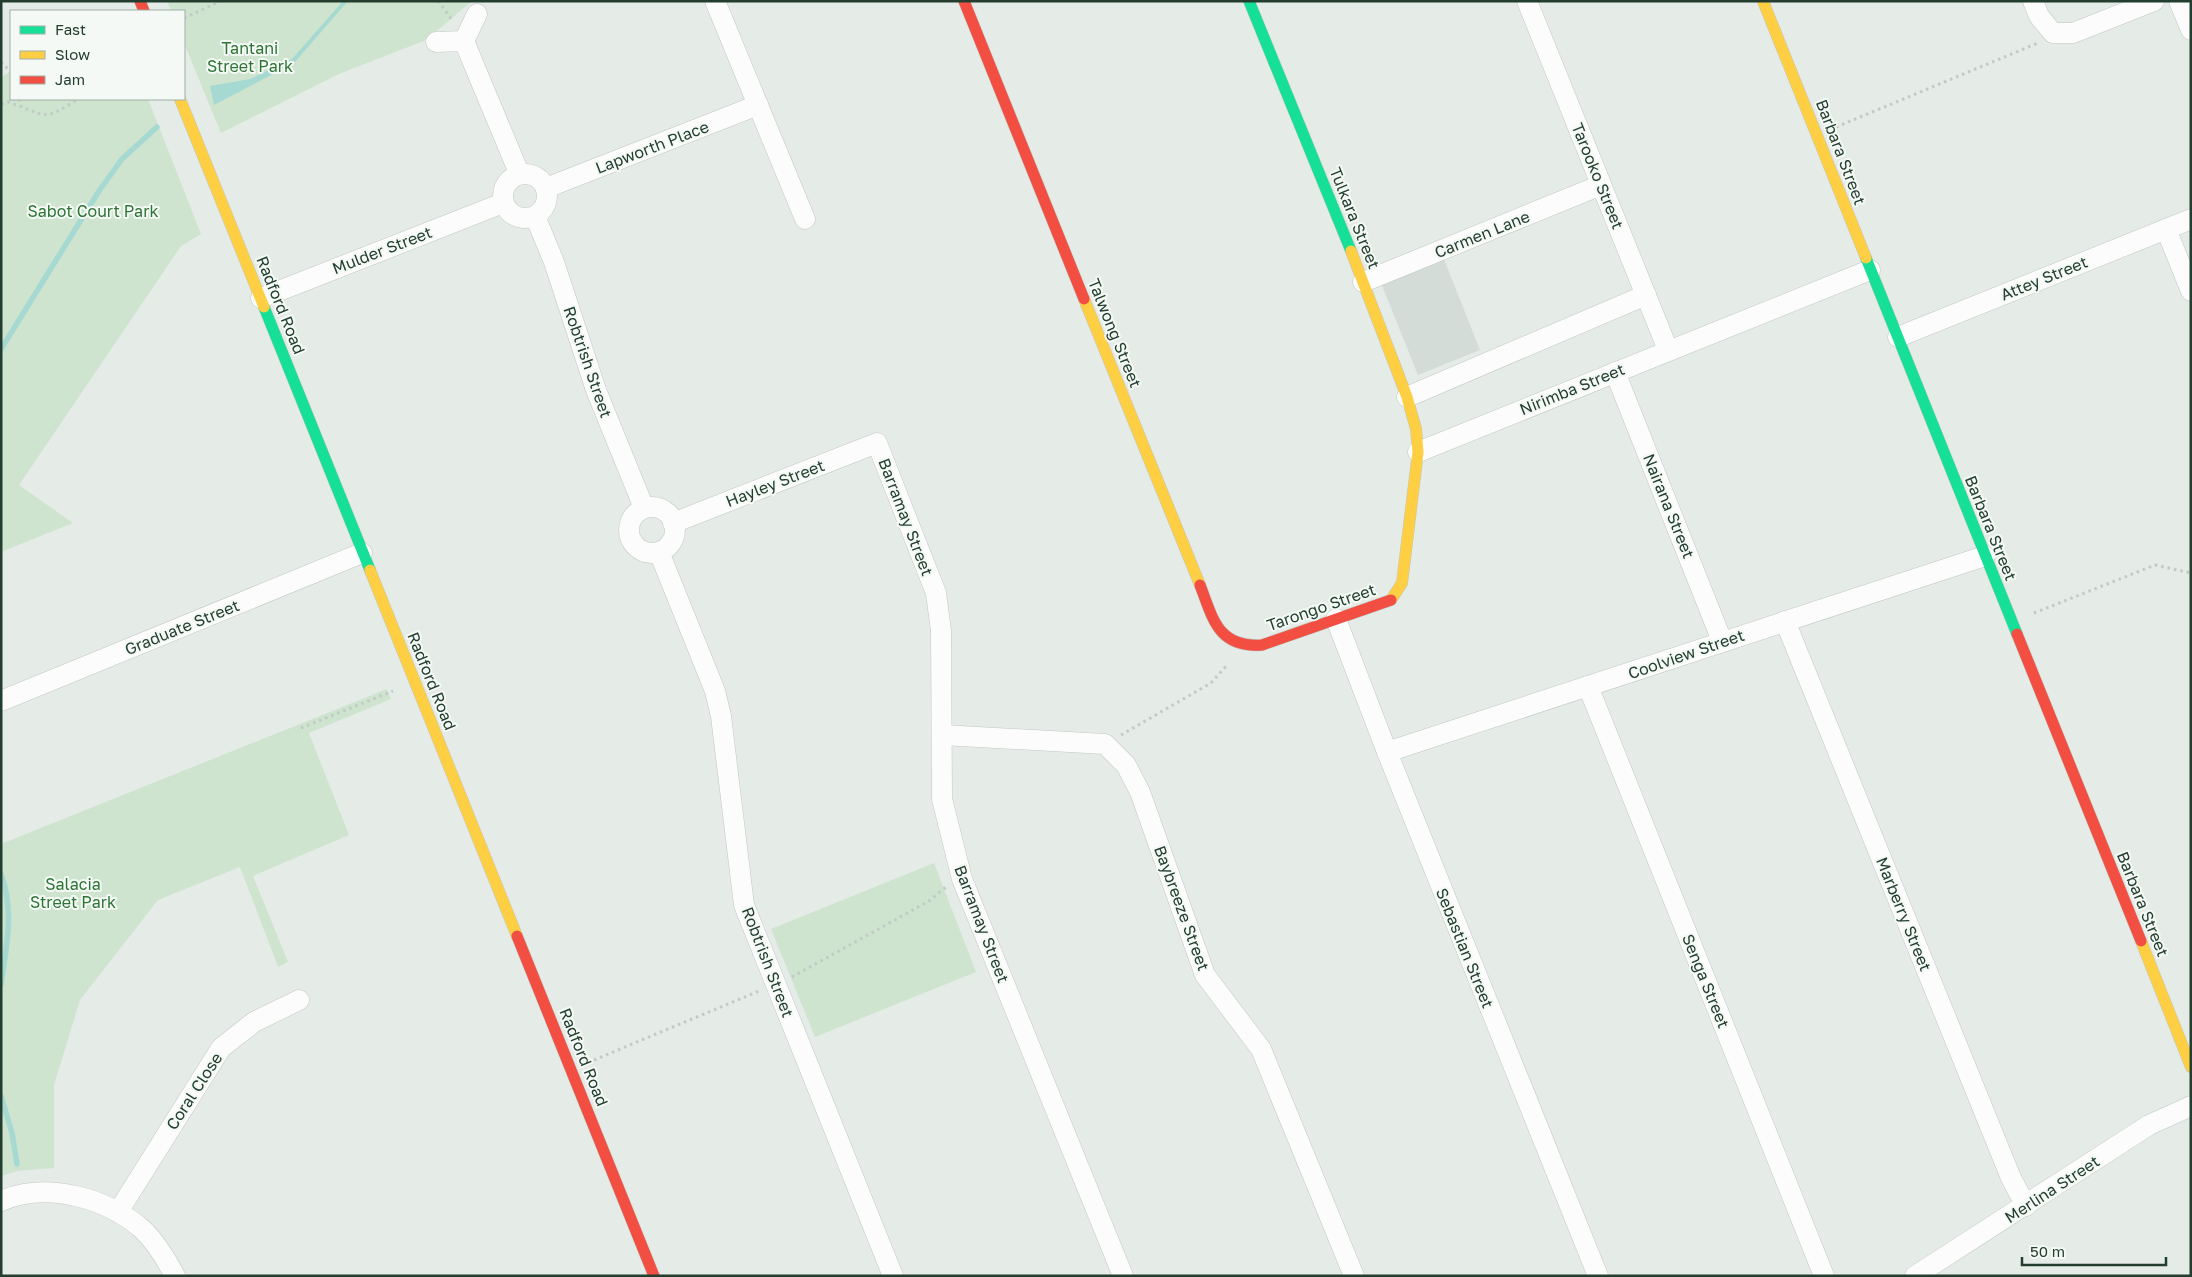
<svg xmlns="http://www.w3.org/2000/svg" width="2192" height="1277" viewBox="0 0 2192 1277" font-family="'Golos Text',sans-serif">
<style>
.built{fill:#d3dcd6}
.green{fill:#cee4cf}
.water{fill:#a6d9d2}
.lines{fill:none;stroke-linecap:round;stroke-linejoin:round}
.stream{stroke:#a6d9d2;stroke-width:5.5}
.street-casing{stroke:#c2c8c4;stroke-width:21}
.fast-casing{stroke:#bfc7c2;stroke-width:12}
.slow-casing{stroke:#bfc7c2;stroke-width:12}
.jam-casing{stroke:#bfc7c2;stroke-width:12}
.path{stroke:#c1cac5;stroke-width:3;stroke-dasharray:2.5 4;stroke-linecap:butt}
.street{stroke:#fbfcfb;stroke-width:20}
.fast{stroke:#16e098;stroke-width:11}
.slow{stroke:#ffcf43;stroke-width:11}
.jam{stroke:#f24e42;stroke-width:11}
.labels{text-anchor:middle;stroke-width:4;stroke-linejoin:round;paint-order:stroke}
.park-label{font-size:16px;fill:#2d7535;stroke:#f4f9f5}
.street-label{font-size:16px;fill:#233e2f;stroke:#f4f9f5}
</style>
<rect width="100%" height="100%" fill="#e5ebe7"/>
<!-- built -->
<path class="built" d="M1443,257L1480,350L1418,375L1381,283Z"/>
<!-- green -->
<g class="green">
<path d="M167,1H472L426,40L339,74L221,133L184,43V11H171Z"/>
<path d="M11,71V99H148L201,234L181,246L19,485L73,523L1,552V77Z"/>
<path d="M387,689L391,699L309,733L349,835L253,876L288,962L278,967L240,867L158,900L80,1000L54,1085V1168L17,1171L1,1176V844Z"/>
<path d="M934,863L976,972L815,1037L771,929Z"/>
</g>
<!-- water -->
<path class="water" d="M343,1H348L294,63L214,105L210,86L250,79L292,59Z"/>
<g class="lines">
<!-- stream -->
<g class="stream">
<path d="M1,349L99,191L122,159L157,127"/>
<path d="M1,874C15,912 6,947 1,985"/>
<path d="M1,1096L12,1133L17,1164"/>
</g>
<defs>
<g id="street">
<path d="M715,1L805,219"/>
<path d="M1527,1L1668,350"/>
<path d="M2033,1L2039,16L2053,33H2073L2154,1"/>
<path d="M2179,1L2191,30"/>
<path d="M464,41L519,173"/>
<path d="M436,42L464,41L477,14"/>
<circle cx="525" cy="196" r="22"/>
<path d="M546,188L758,105"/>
<path d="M535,216L554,262L596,390L644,508"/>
<path d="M2166,229L2191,291"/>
<path d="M1363,282L1601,185"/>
<path d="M261,298L503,203"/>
<path d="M1898,337L2191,219"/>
<path d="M1615,372L1722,641"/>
<path d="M1407,397L1646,295"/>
<path d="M1418,452L1870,270"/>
<circle cx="652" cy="530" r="23"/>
<path d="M673,523L877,443L936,593L941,631L942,799L962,879L1123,1276"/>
<path d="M659,552L715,691L721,716L744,905L893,1276"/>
<path d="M1336,619L1387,752L1598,1276"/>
<path d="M1785,621L2011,1178L2026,1206"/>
<path d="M1588,686L1824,1276"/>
<path d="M1,701L362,553"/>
<path d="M942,735L1105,744L1126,765L1140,792L1205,975L1261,1049L1354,1276"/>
<path d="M1387,752L1985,556"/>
<path d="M1,1201C47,1181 106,1198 142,1229C156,1242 166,1259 175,1276"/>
<path d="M118,1212L221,1048L254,1022L299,1000"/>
<path d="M1915,1276L2149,1125L2191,1106"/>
</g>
<g id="fast">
<path d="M1249,1L1351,251"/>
<path d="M1866,258L2017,634"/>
<path d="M264,307L370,570"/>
</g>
<g id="slow">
<path d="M1763,1L1866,258"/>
<path d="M180,99L264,307"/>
<path d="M1351,251L1407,397L1416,429L1418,452L1402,583L1391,600"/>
<path d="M1084,299L1200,585"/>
<path d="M370,570L517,936"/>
<path d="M2141,941L2191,1067"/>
</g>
<g id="jam">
<path d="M140,1L144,11"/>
<path d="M964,1L1084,299"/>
<path d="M1200,585C1213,619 1218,648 1262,645L1391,600"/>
<path d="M2017,634L2141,941"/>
<path d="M517,936L654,1276"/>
</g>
</defs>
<!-- street casing -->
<use href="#street" class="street-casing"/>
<!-- fast casing -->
<use href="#fast" class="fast-casing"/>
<!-- slow casing -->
<use href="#slow" class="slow-casing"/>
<!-- jam casing -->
<use href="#jam" class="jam-casing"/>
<!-- path -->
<g class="path">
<path d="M438,1L453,21"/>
<path d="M184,18L221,1"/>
<path d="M1,62L11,72"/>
<path d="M19,99L21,106"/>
<path d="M1,104L8,102C47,115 41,123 78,99"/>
<path d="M1836,127L2038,43"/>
<path d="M2034,613L2155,565L2191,573"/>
<path d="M301,728L393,691"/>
<path d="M1121,735L1211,683L1227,665"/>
<path d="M792,977L929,901L946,887"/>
<path d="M594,1060L759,991"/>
</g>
<!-- street -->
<use href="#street" class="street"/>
<!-- fast -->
<use href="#fast" class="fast"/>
<!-- slow -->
<use href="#slow" class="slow"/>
<!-- jam -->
<use href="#jam" class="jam"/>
</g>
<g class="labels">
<!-- park labels -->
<g class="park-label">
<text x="250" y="54">Tantani<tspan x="250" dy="18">Street Park</tspan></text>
<text x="93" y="217">Sabot Court Park</text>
<text x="73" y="890">Salacia<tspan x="73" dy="18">Street Park</tspan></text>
</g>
<!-- street labels -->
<g class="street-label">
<text transform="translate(652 147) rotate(-21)" y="6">Lapworth Place</text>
<text transform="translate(1841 152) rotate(69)" y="6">Barbara Street</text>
<text transform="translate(1598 176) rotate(68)" y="6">Tarooko Street</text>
<text transform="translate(1355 218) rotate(68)" y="6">Tulkara Street</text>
<text transform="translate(1482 234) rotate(-22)" y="6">Carmen Lane</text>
<text transform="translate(382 250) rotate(-21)" y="6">Mulder Street</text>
<text transform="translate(2044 278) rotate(-22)" y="6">Attey Street</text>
<text transform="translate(281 305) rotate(68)" y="6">Radford Road</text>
<text transform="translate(1115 333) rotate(68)" y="6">Talwong Street</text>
<text transform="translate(588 362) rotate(71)" y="6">Robtrish Street</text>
<text transform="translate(1572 389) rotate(-22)" y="6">Nirimba Street</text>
<text transform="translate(775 483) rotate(-21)" y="6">Hayley Street</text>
<text transform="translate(1669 506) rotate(68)" y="6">Nairana Street</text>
<text transform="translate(906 517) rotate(69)" y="6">Barramay Street</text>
<text transform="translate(1991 528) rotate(68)" y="6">Barbara Street</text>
<text transform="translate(1321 607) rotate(-19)" y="6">Tarongo Street</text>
<text transform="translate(182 627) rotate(-22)" y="6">Graduate Street</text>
<text transform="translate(1686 654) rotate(-19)" y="6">Coolview Street</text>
<text transform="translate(432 681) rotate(68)" y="6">Radford Road</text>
<text transform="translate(2143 904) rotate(68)" y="6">Barbara Street</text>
<text transform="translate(1182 908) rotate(70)" y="6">Baybreeze Street</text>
<text transform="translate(1904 914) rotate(68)" y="6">Marberry Street</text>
<text transform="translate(982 924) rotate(69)" y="6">Barramay Street</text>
<text transform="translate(1465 948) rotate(68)" y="6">Sebastian Street</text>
<text transform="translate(768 962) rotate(69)" y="6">Robtrish Street</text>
<text transform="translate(1706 981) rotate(68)" y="6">Senga Street</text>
<text transform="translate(584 1057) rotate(68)" y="6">Radford Road</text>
<text transform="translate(194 1091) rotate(-57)" y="6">Coral Close</text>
<text transform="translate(2052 1189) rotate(-33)" y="6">Merlina Street</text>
</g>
</g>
<!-- border -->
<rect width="2192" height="1277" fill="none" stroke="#233e2f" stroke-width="5"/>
<!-- legend -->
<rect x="10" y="10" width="175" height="90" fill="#f4f9f5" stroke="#a0aea6"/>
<rect x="20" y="26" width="25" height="8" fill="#16e098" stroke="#a0aea6"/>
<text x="55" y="35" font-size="15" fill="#233e2f">Fast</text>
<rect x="20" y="51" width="25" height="8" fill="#ffcf43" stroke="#a0aea6"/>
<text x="55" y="60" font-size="15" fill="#233e2f">Slow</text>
<rect x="20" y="76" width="25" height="8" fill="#f24e42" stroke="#a0aea6"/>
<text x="55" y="85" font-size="15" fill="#233e2f">Jam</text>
<!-- scale -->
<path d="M2022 1257v8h144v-8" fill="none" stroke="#233e2f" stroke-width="2.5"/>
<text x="2030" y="1257" font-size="15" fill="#233e2f" stroke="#f4f9f5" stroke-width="4" paint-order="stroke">50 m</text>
</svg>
